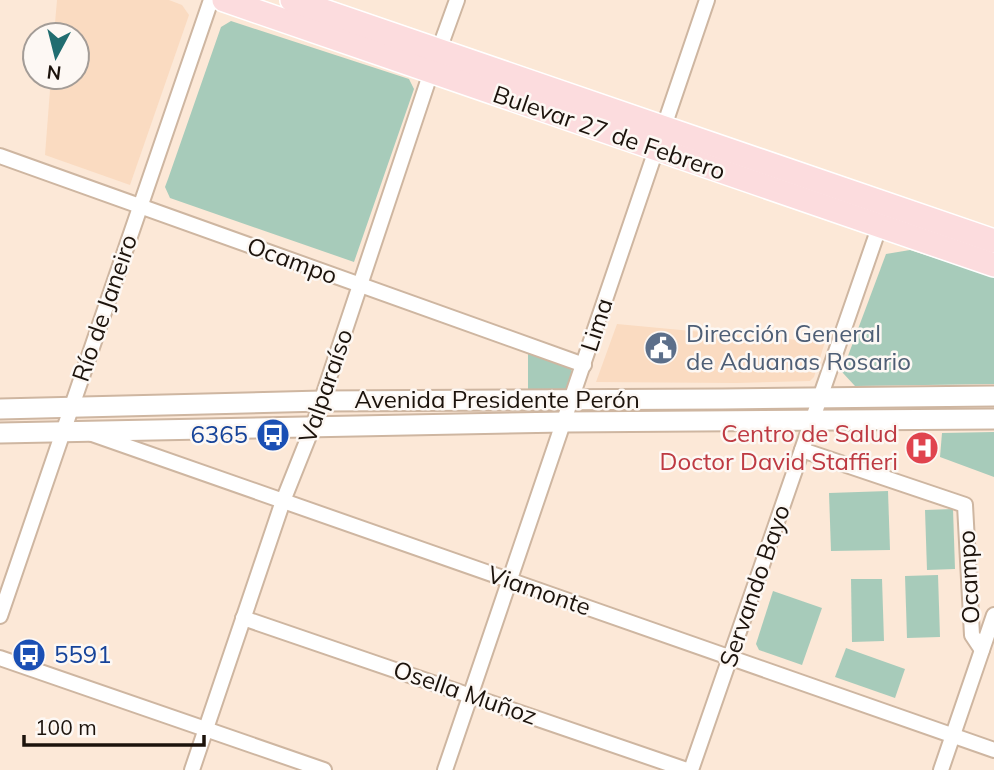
<svg xmlns="http://www.w3.org/2000/svg" width="994" height="770" viewBox="0 0 994 770" font-family="Mulish,sans-serif">
<style>
.built{fill:#fadbc1}
.green{fill:#a7cbba}
.lines{fill:none;stroke-linecap:round;stroke-linejoin:round}
.street-casing{stroke:#ceb6a1;stroke-width:18}
.secondary-casing{stroke:#ceb6a1;stroke-width:23}
.primary-casing{stroke:#fff;stroke-width:26}
.street{stroke:#fff;stroke-width:14}
.secondary{stroke:#fff;stroke-width:19}
.primary{stroke:#fcdcde;stroke-width:23}
.labels{text-anchor:middle;stroke-width:5;stroke-linejoin:round;paint-order:stroke}
.street-label{font-size:24px;fill:#1c130c;stroke:#fdf8f4}
.service-label{font-size:24px;fill:#4e5e75;stroke:#fdf8f4;text-anchor:start}
.health-label{font-size:24px;fill:#be3a42;stroke:#fdf8f4;text-anchor:end}
.transit-label{font-size:24px;fill:#164399;stroke:#fdf8f4;text-anchor:end}
</style>
<rect width="100%" height="100%" fill="#fce8d7"/>
<!-- built -->
<g class="built">
<path d="M57,0H169L182,5L189,15L130,185L45,155L51,77H77V35H54Z"/>
<path d="M617,324L745,336L825,342L814,377L810,381L737,383L596,382Z"/>
</g>
<!-- green -->
<g class="green">
<path d="M231,21L409,79L414,89L354,262L170,198L165,187L168,179L221,27Z"/>
<path d="M910,250L994,277V384L855,386L842,372L886,254Z"/>
<path d="M528,350L571,368C579,399 550,393 528,393Z"/>
<path d="M994,432V477L940,457L942,433Z"/>
<path d="M888,491L890,550L831,551L829,493Z"/>
<path d="M953,509L955,569L927,570L925,510Z"/>
<path d="M938,575L940,637L907,638L905,576Z"/>
<path d="M851,579H882L884,641L852,642Z"/>
<path d="M773,591L822,608L802,665L759,650L756,644Z"/>
<path d="M846,648L905,669L895,698L835,677Z"/>
</g>
<g class="lines">
<defs>
<g id="street">
<path d="M0,156L584,365"/>
<path d="M92,434L994,750"/>
<path d="M802,450L965,505L972,635L982,650"/>
<path d="M0,616L211,0"/>
<path d="M243,618L687,770"/>
<path d="M0,658L324,770"/>
<path d="M192,770L283,501L313,426L431,72L457,0"/>
<path d="M445,770L707,0"/>
<path d="M691,770L882,219"/>
<path d="M941,770L994,615"/>
</g>
<g id="secondary">
<path d="M0,409L322,401L722,399L994,396"/>
<path d="M0,433L565,422L994,419"/>
</g>
<g id="primary">
<path d="M224,0L994,265"/>
<path d="M292,0L994,241"/>
</g>
</defs>
<!-- street casing -->
<use href="#street" class="street-casing"/>
<!-- secondary casing -->
<use href="#secondary" class="secondary-casing"/>
<!-- primary casing -->
<use href="#primary" class="primary-casing"/>
<!-- street -->
<use href="#street" class="street"/>
<!-- secondary -->
<use href="#secondary" class="secondary"/>
<!-- primary -->
<use href="#primary" class="primary"/>
</g>
<!-- icons -->
<defs>
<symbol id="civic-disc" viewBox="-11 -11 22 22"><circle r="9.5" fill="#5c6f8a" stroke="#fdf8f4"/><path d="M-.6-6.5H3V-4.5H.6V-3L4-1V1h2V6H-6V1h2V-1L-.6-3ZM-1.2 2.5V6h2.4V2.5Z" fill="#fff"/></symbol>
<symbol id="bus-disc" viewBox="-11 -11 22 22"><circle r="9.5" fill="#1a4fb4" stroke="#fdf8f4"/><path d="M-5-6H5V4H4V6H2V4H-2V6H-4V4H-5ZM-3.5-4V0h7V-4ZM-3.5 1.2v1.5H-2V1.2ZM2 1.2v1.5H3.5V1.2Z" fill="#fff"/></symbol>
<symbol id="hospital-disc" viewBox="-11 -11 22 22"><circle r="9.5" fill="#e0444e" stroke="#fdf8f4"/><path d="M-5-5h3v3.5h4V-5h3V5h-3V1.5h-4V5h-3Z" fill="#fff"/></symbol>
</defs>
<g fill-rule="evenodd">
<use href="#civic-disc" x="642" y="329" width="38" height="38"/>
<use href="#bus-disc" x="254" y="416" width="38" height="38"/>
<use href="#hospital-disc" x="903" y="429" width="38" height="38"/>
<use href="#bus-disc" x="10" y="636" width="38" height="38"/>
</g>
<g class="labels">
<!-- street labels -->
<g class="street-label">
<text transform="translate(609 133) rotate(19)" y="8">Bulevar 27 de Febrero</text>
<text transform="translate(292 261) rotate(20)" y="8">Ocampo</text>
<text transform="translate(105 308) rotate(-71)" y="8">Río de Janeiro</text>
<text transform="translate(597 325) rotate(-72)" y="8">Lima</text>
<text transform="translate(326 386) rotate(-71)" y="8">Valparaíso</text>
<text x="497" y="408">Avenida Presidente Perón</text>
<text transform="translate(969 577) rotate(-93)" y="8">Ocampo</text>
<text transform="translate(755 586) rotate(-71)" y="8">Servando Bayo</text>
<text transform="translate(539 591) rotate(19)" y="8">Viamonte</text>
<text transform="translate(465 693) rotate(19)" y="8">Osella Muñoz</text>
</g>
<!-- service labels -->
<g class="service-label">
<text x="686" y="342">Dirección General<tspan x="686" dy="28">de Aduanas Rosario</tspan></text>
</g>
<!-- health labels -->
<g class="health-label">
<text x="898" y="442">Centro de Salud<tspan x="898" dy="28">Doctor David Staffieri</tspan></text>
</g>
<!-- transit labels -->
<g class="transit-label">
<text x="248" y="443">6365</text>
<text x="54" y="663" text-anchor="start">5591</text>
</g>
</g>
<!-- north arrow -->
<g transform="translate(56 56) rotate(187)"><circle r="33" fill="#fdf8f4" stroke="#a39c97" stroke-width="2"/>
<path d="M0-5L12 26L0 18L-12 26Z" fill="#216d70"/>
<text y="-10" font-size="19" font-weight="bold" text-anchor="middle" fill="#1c130c">N</text>
</g>
<!-- scale -->
<path d="M24 735v10h180v-10" fill="none" stroke="#1c130c" stroke-width="3.5"/>
<text x="35" y="735" font-size="21" fill="#1c130c" stroke="#fdf8f4" stroke-width="5" paint-order="stroke">100 m</text>
</svg>
